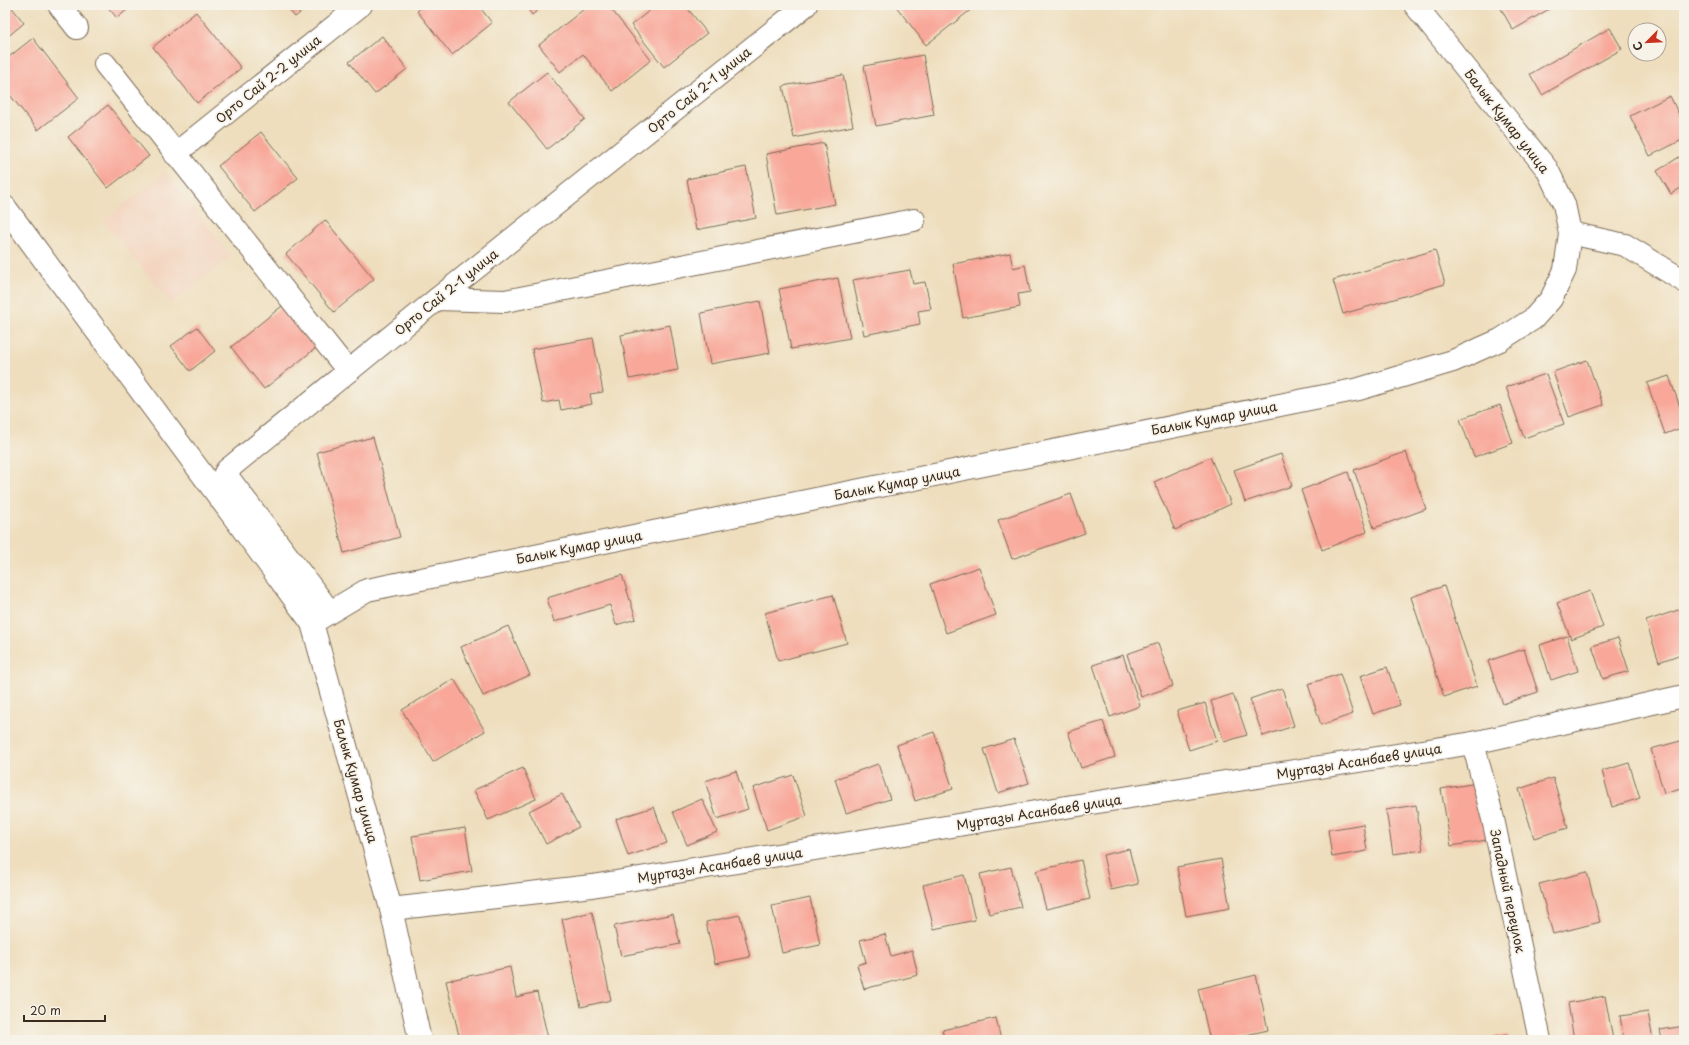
<svg xmlns="http://www.w3.org/2000/svg" width="1689" height="1045" viewBox="0 0 1689 1045" font-family="'Playpen Sans',sans-serif">
<style>
.built{fill:#f3d4bf}
.building{fill:#f8a799}
.lines{fill:none;stroke-linecap:round;stroke-linejoin:round}
.street-casing{stroke:#7a6956;stroke-width:24}
.street{stroke:#fff;stroke-width:22}
.labels{text-anchor:middle;stroke-width:3.5;stroke-linejoin:round;paint-order:stroke}
.street-label{font-size:13px;fill:#3b2a1e;stroke:#f7f3e8}
</style>
<rect width="100%" height="100%" fill="#f7f3e8"/>
<filter id="ink" filterUnits="userSpaceOnUse"><feTurbulence type="fractalNoise" baseFrequency=".025" numOctaves="2"/><feDisplacementMap in="SourceGraphic" scale="8" xChannelSelector="R" yChannelSelector="G"/><feConvolveMatrix kernelMatrix="1 2 1 2 8 2 1 2 1" color-interpolation-filters="sRGB"/></filter>
<filter id="wash" filterUnits="userSpaceOnUse"><feTurbulence type="fractalNoise" baseFrequency=".012" numOctaves="4" result="noise"/><feDisplacementMap in="SourceGraphic" scale="16" xChannelSelector="R" yChannelSelector="G"/><feGaussianBlur stdDeviation="0.9" result="paint"/><feColorMatrix in="noise" values="0 0 0 0 0 0 0 0 0 0 0 0 0 0 0 0 0 1.4 0 .05"/><feComposite in="paint" operator="in"/></filter>
<g filter="url(#wash)">
<rect width="100%" height="100%" fill="#eedebd"/>
<!-- built -->
<path class="built" d="M165,172L231,256L171,304L103,221Z"/>
<g id="blocks">
<!-- building -->
<g class="building">
<path d="M5,5H10L24,23L5,39Z"/>
<path d="M106,5H133L117,18Z"/>
<path d="M285,5H310L295,17Z"/>
<path d="M425,5H478L492,23L452,55L417,11Z"/>
<path d="M525,5H544L532,15Z"/>
<path d="M589,5H608L651,60L612,91L583,54L560,72L539,45Z"/>
<path d="M657,5H685L707,33L664,67L631,25Z"/>
<path d="M895,5H971L973,8L926,45Z"/>
<path d="M1499,5H1556L1513,30Z"/>
<path d="M196,12L241,68L197,103L153,47Z"/>
<path d="M1610,28L1622,49L1542,95L1530,74Z"/>
<path d="M382,36L407,69L375,94L349,62Z"/>
<path d="M33,38L79,98L38,130L5,89V60Z"/>
<path d="M923,55L934,115L876,126L864,66Z"/>
<path d="M547,72L585,119L547,149L509,102Z"/>
<path d="M843,75L853,126L794,138L783,86Z"/>
<path d="M1670,96L1684,125V139L1650,156L1630,116Z"/>
<path d="M108,105L149,156L108,188L68,137Z"/>
<path d="M261,132L298,178L255,212L218,166Z"/>
<path d="M824,143L835,204L777,215L766,154Z"/>
<path d="M1684,154V186L1671,194L1657,171Z"/>
<path d="M746,167L756,218L696,230L687,179Z"/>
<path d="M325,220L374,279L334,312L286,254Z"/>
<path d="M1435,250L1445,284L1343,314L1333,280Z"/>
<path d="M1010,253L1013,268L1025,265L1030,292L1018,294L1020,307L963,318L953,264Z"/>
<path d="M910,270L913,284L925,282L931,309L918,311L920,324L864,335L853,280Z"/>
<path d="M838,278L850,338L791,349L779,289Z"/>
<path d="M760,301L770,353L710,364L701,313Z"/>
<path d="M282,306L316,348L264,389L231,347Z"/>
<path d="M670,325L678,370L629,379L621,335Z"/>
<path d="M197,327L215,351L190,371L171,346Z"/>
<path d="M593,338L603,392L590,394L592,404L561,410L559,400L543,403L532,349Z"/>
<path d="M1587,360L1603,405L1569,417L1553,372Z"/>
<path d="M1546,374L1564,424L1524,438L1506,387Z"/>
<path d="M1669,376L1684,418V427L1665,434L1647,383Z"/>
<path d="M1500,405L1513,443L1474,457L1460,419Z"/>
<path d="M373,437L400,537L344,553L317,452Z"/>
<path d="M1406,452L1426,509L1374,528L1354,470Z"/>
<path d="M1281,454L1292,486L1245,502L1234,470Z"/>
<path d="M1210,457L1231,504L1175,530L1154,482Z"/>
<path d="M1348,472L1367,532L1322,550L1301,490Z"/>
<path d="M1071,494L1085,533L1012,559L998,520Z"/>
<path d="M979,567L996,615L946,633L930,584Z"/>
<path d="M622,575L636,619L616,625L610,605L554,622L547,598Z"/>
<path d="M1444,586L1477,686L1444,697L1411,597Z"/>
<path d="M1590,591L1603,627L1571,639L1557,603Z"/>
<path d="M833,595L847,643L778,661L765,613Z"/>
<path d="M1681,609L1684,618V653L1659,662L1646,621Z"/>
<path d="M508,626L530,675L483,696L461,647Z"/>
<path d="M1567,636L1578,671L1551,680L1540,645Z"/>
<path d="M1618,638L1629,671L1603,679L1592,646Z"/>
<path d="M1158,643L1173,686L1141,697L1127,654Z"/>
<path d="M1524,649L1538,692L1503,704L1488,661Z"/>
<path d="M1123,655L1140,706L1110,717L1093,665Z"/>
<path d="M1387,667L1400,705L1373,714L1360,676Z"/>
<path d="M1340,674L1353,714L1321,725L1308,684Z"/>
<path d="M454,679L485,731L433,762L402,710Z"/>
<path d="M1282,688L1294,726L1263,736L1250,699Z"/>
<path d="M1233,694L1247,735L1224,742L1211,701Z"/>
<path d="M1205,703L1217,741L1189,750L1177,711Z"/>
<path d="M1103,721L1115,757L1081,768L1068,732Z"/>
<path d="M934,732L953,789L915,801L897,745Z"/>
<path d="M1014,739L1029,783L998,793L984,749Z"/>
<path d="M1684,740V787L1664,793L1651,749Z"/>
<path d="M1629,763L1640,798L1612,807L1602,771Z"/>
<path d="M878,764L890,799L846,813L835,779Z"/>
<path d="M523,768L536,799L488,820L474,790Z"/>
<path d="M736,771L748,809L717,819L705,781Z"/>
<path d="M793,775L807,816L767,830L753,788Z"/>
<path d="M1553,778L1568,828L1534,838L1519,789Z"/>
<path d="M1477,783L1487,840L1451,846L1441,789Z"/>
<path d="M562,794L579,827L546,844L529,811Z"/>
<path d="M702,799L717,832L687,845L673,812Z"/>
<path d="M1416,805L1423,850L1393,854L1386,810Z"/>
<path d="M654,807L667,843L628,856L616,819Z"/>
<path d="M1363,824L1367,851L1332,857L1328,830Z"/>
<path d="M465,828L472,871L420,880L412,836Z"/>
<path d="M1129,849L1138,884L1111,890L1103,855Z"/>
<path d="M1221,859L1230,908L1186,916L1177,867Z"/>
<path d="M1081,860L1090,899L1046,909L1036,871Z"/>
<path d="M1011,867L1021,907L989,914L980,874Z"/>
<path d="M1587,872L1600,922L1553,934L1539,884Z"/>
<path d="M964,875L975,920L934,929L923,885Z"/>
<path d="M810,898L820,945L782,953L772,906Z"/>
<path d="M592,912L611,1000L581,1007L562,919Z"/>
<path d="M673,914L680,944L621,956L614,926Z"/>
<path d="M740,915L750,957L715,964L706,922Z"/>
<path d="M885,934L891,956L912,950L918,975L864,989L857,965L866,962L860,940Z"/>
<path d="M510,967L516,997L537,992L548,1038L539,1040H460L446,981Z"/>
<path d="M1256,975L1268,1030L1224,1040H1210L1198,989Z"/>
<path d="M1605,996L1613,1040H1574L1568,1003Z"/>
<path d="M1648,1012L1653,1040H1624L1620,1016Z"/>
<path d="M996,1018L1001,1040H945L942,1030Z"/>
<path d="M1684,1026V1040H1662L1660,1030Z"/>
<path d="M1508,1035L1509,1040H1480V1039Z"/>
</g>
</g>
</g>
<g filter="url(#ink)">
<use href="#blocks" fill-opacity="0" stroke="#7a6956" stroke-width="1"/>
<g class="lines">
<defs>
<g id="street">
<path d="M59,5L77,28"/>
<path d="M105,64L348,371"/>
<path d="M175,154L361,5"/>
<path d="M5,207L312,623"/>
<path d="M1570,233L1625,245L1684,281"/>
<path d="M437,299L505,301L914,220"/>
<path d="M330,612L227,476L225,473L227,470L437,299L806,5"/>
<path d="M1473,743L1493,819L1540,1040"/>
<path d="M391,909L592,886L1066,807L1473,743L1684,696"/>
<path d="M420,1040L391,909L312,623L367,590L1359,389L1453,361L1500,340L1533,319L1551,299L1565,270L1570,233L1564,204L1547,169L1415,5"/>
</g>
</defs>
<!-- street casing -->
<use href="#street" class="street-casing"/>
<!-- street -->
<use href="#street" class="street"/>
</g>
</g>
<g class="labels">
<!-- street labels -->
<g class="street-label">
<text transform="translate(268 79) rotate(-39)" y="5">Орто Сай 2-2 улица</text>
<text transform="translate(699 90) rotate(-39)" y="5">Орто Сай 2-1 улица</text>
<text transform="translate(1507 121) rotate(52)" y="5">Балык Кумар улица</text>
<text transform="translate(446 292) rotate(-39)" y="5">Орто Сай 2-1 улица</text>
<text transform="translate(1214 418) rotate(-11)" y="5">Балык Кумар улица</text>
<text transform="translate(897 483) rotate(-11)" y="5">Балык Кумар улица</text>
<text transform="translate(579 547) rotate(-11)" y="5">Балык Кумар улица</text>
<text transform="translate(1359 761) rotate(-9)" y="5">Муртазы Асанбаев улица</text>
<text transform="translate(356 781) rotate(74)" y="5">Балык Кумар улица</text>
<text transform="translate(1039 812) rotate(-9)" y="5">Муртазы Асанбаев улица</text>
<text transform="translate(720 865) rotate(-9)" y="5">Муртазы Асанбаев улица</text>
<text transform="translate(1508 891) rotate(78)" y="5">Западный переулок</text>
</g>
</g>
<!-- margin -->
<rect width="1689" height="1045" fill="none" stroke="#f7f3e8" stroke-width="20"/>
<!-- north arrow -->
<g transform="translate(1647 42) rotate(246)"><circle r="19" fill="#f7f3e8" stroke="#aca397"/>
<path d="M0-3L7 15L0 10L-7 15Z" fill="#c8321e"/>
<text y="-6" font-size="11" font-weight="bold" text-anchor="middle" fill="#3b2a1e">С</text>
</g>
<!-- scale -->
<path d="M24 1015v6h81v-6" fill="none" stroke="#3b2a1e" stroke-width="2"/>
<text x="30" y="1015" font-size="12" fill="#3b2a1e" stroke="#f7f3e8" stroke-width="3" paint-order="stroke">20 m</text>
</svg>
